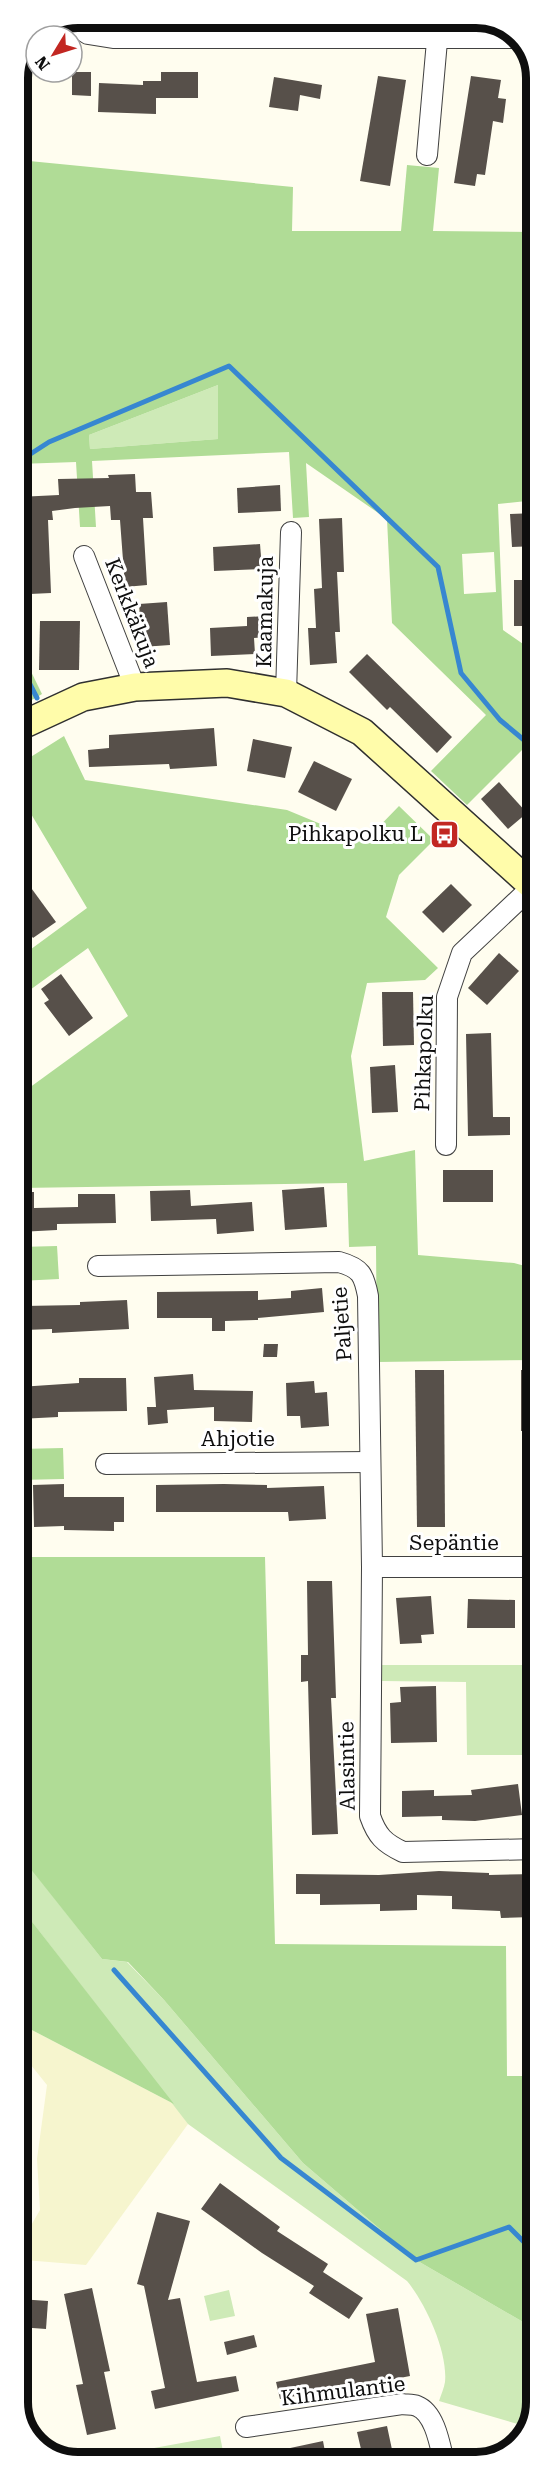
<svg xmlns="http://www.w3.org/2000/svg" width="555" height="2481" viewBox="0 0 555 2481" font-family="'Roboto Serif',serif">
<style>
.farmland{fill:#f6f5ce}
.green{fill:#ceeab7}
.forest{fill:#b0dc96;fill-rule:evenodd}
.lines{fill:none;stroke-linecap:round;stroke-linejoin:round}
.stream{stroke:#3787d1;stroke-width:5}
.building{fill:#57504a}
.street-casing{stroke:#414141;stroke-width:22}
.secondary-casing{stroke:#303030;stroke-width:30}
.street{stroke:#fff;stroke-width:20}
.secondary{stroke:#fffcaa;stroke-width:27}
.labels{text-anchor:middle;stroke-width:6;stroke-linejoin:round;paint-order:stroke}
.street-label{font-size:21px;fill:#0e0e0e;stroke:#fff}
.poi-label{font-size:21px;fill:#0e0e0e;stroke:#fff;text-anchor:end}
.rim{fill:none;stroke:#0e0e0e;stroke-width:8}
</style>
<rect width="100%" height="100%" fill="#fffdef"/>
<!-- farmland -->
<path class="farmland" d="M28,2028L174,2104L188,2124L86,2265L24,2260L29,2229L40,2210L37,2159L47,2085L19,2050V2041Z"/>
<!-- green -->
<g class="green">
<path d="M218,385V439L90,449L89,435Z"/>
<path d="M382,1665H537V1755H467L466,1682L382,1681Z"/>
<path d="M19,1853L102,1959L127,1962L164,2000L303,2163L416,2260L537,2330V2403L528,2427L439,2401C441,2395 444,2388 445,2382C448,2352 426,2304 407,2281L188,2124L19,1905Z"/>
<path d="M229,2290L235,2316L210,2321L204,2296Z"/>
<path d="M220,2436L225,2462H145L143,2450Z"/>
</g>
<!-- forest -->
<g class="forest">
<path d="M69,22L71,25L61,36H36V64L28,73L19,160L293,187L292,231H401L407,165L439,168L433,231L536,232V340L529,391H536V500L498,504L503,630L536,653V764L522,750L467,805L431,771L486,715L392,623L387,519L306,463L309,517L293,518L289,452L92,461L96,527H80L76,462L18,464V78L36,35ZM218,385V439L90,449L89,435ZM494,552L496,592L464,594L462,554Z"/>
<path d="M18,645L42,694L18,708Z"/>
<path d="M64,736L85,780L287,810L364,842L399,806L434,840L399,875L386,917L438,968L425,980L367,983L351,1056L364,1161L415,1150L418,1255L514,1263L536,1269L537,1360L377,1362L376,1246L349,1247L347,1183L19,1188L18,1096L128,1016L88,948L23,995V955L87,908L18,792V765Z"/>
<path d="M57,1246L59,1279L19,1281V1247Z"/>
<path d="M63,1448L64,1479L19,1480V1449Z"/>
<path d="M19,1557H265L275,1944L506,1946L507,2076H537V2330L416,2260L303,2163L164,2000L128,1962L102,1959L22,1858L19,1853Z"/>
<path d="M19,1905L174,2104L28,2028L19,2025Z"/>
</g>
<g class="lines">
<!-- stream -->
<g class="stream">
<path d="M18,462L49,442L229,366L438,567L461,673L500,720L536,750"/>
<path d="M18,661L37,698"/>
<path d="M114,1970L281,2158L416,2260L509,2227L537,2255"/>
</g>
</g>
<!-- building -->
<g class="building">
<path d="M72,72H91V96L72,95Z"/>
<path d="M161,72H198V98H156V114L98,112L99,83L143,85V81H161Z"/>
<path d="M378,76L406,80L390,186L360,181Z"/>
<path d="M471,76L501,80L498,98L506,99L503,123L493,121L485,175L477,174L475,186L454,183Z"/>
<path d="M274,77L322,85L320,99L300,95L298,111L269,107Z"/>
<path d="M135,474L136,492H151L153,518H143L147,585L125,587L120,520H111L110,506L75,508L52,511L53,520H48L51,593L30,594L28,521L18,522V497L59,495L58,479L109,478L108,475Z"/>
<path d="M280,485L281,511L238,513L237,488Z"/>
<path d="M536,513V546L512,547L510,514Z"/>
<path d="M342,518L344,572H337L340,632H335L337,663L310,665L308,628H316L314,589L322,588L319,519Z"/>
<path d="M260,544L262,569L214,571L213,547Z"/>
<rect x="514" y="580" width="22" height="46"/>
<path d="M167,602L170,645L142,647L139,604Z"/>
<path d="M266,616L267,637L254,638L255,654L211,656L210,628L247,626V617Z"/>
<path d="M40,621H80L79,670H39Z"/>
<path d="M367,654L452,737L437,753L390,707L387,710L349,672Z"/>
<path d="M214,728L217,766L170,769L169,764L89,767L88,750L109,748V735Z"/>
<path d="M253,739L292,747L285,778L247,771Z"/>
<path d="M314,761L352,779L336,811L298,792Z"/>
<path d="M499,782L527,813L508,829L481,799Z"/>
<path d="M451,884L472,905L443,933L422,912Z"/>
<path d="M29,885L56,922L33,938L18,918V892Z"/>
<path d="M499,953L519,971L487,1005L468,988Z"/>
<path d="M61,974L93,1018L69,1036L44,1003L49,1000L41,989Z"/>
<path d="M382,992H413L414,1045L383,1046Z"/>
<path d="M491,1033L493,1117H510V1135L468,1136L466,1034Z"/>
<path d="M395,1065L398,1112L372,1113L370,1067Z"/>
<rect x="443" y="1170" width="50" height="32"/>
<path d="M324,1187L327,1227L285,1230L282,1190Z"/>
<path d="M190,1190L191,1206L252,1202L254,1231L217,1234L216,1219L151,1221L150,1191Z"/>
<path d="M19,1192H34V1208L78,1207V1194H115L116,1223L57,1224V1230L19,1232Z"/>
<path d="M322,1288L324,1312L258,1318V1320L225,1321V1331H212V1318H157V1292L258,1291V1300L291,1298V1291Z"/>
<path d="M127,1300L129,1329L52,1333V1329L24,1330L23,1306L80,1305V1302Z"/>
<path d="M264,1344H278L277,1357H263Z"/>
<path d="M415,1370H444L445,1527H417Z"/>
<rect x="521" y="1370" width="16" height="61"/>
<path d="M193,1374L194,1390L253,1391L252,1422L214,1421V1407L167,1410L168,1423L148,1425L147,1407H156L154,1377Z"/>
<path d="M79,1378H126L127,1411L58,1412V1417L19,1419V1387L79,1383Z"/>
<path d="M314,1381L315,1393L327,1392L329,1426L301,1428L300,1416H287L286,1383Z"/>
<path d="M64,1484V1497H124V1522H114V1531L64,1530V1526L34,1527L33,1485Z"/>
<path d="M224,1484L267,1485V1488L324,1486L326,1519L289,1521L288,1512H156V1485Z"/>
<path d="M307,1581H332L336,1698H331L338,1834L312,1835L308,1681L301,1682V1655H308Z"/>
<path d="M431,1596L434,1634L421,1635L422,1643L400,1644L396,1598Z"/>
<path d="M468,1599L515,1600V1628H467Z"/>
<path d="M436,1686L437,1742L391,1743L390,1703L401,1702L400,1687Z"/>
<path d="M518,1784L522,1815L475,1821L442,1820V1816L402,1817V1791L434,1790V1796L472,1795L471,1790Z"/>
<path d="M439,1871L489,1873V1875L537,1874V1902L531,1903L532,1917L501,1918L500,1911L452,1909V1896L417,1895V1910L380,1911V1904L320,1905V1894H296V1874L379,1875Z"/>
<path d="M523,1966H537V2014H525Z"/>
<path d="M220,2183L280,2227L277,2231L328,2264L323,2272L363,2298L349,2319L309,2293L314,2286L262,2253L201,2209Z"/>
<path d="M157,2212L190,2221L168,2300L180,2298L197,2382L236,2376L239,2391L155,2409L151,2391L165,2388L144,2286L137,2284Z"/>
<path d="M92,2288L110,2371L104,2372L116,2429L87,2435L76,2385L83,2384L64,2294Z"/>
<path d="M19,2299L48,2301L46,2329L19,2327Z"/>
<path d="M398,2308L410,2376L379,2382L378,2380L280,2399L276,2382L375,2362L366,2314Z"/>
<path d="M254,2335L257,2347L227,2355L224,2342Z"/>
<path d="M387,2426L394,2459L387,2460L388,2462H364L357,2432Z"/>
<path d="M323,2441L327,2462H253V2456Z"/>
</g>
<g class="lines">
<defs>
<g id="street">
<path d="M69,22L88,34L113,38H519"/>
<path d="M427,155L439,18"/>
<path d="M84,556L135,687"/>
<path d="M286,693L291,532"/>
<path d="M446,1145L447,997L462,953L532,887"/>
<path d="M98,1266L339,1262C361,1268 364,1275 368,1296L372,1567L370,1816C377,1836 384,1843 403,1852L537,1849"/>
<path d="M106,1464L370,1462"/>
<path d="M372,1567H537"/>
<path d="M246,2427L402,2404C406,2405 412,2404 417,2406C435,2413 440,2445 444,2462"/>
</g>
<path id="secondary" d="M18,727L83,697L135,687L227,683L286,693L362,732L536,889"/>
</defs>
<!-- street casing -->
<use href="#street" class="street-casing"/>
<!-- secondary casing -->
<use href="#secondary" class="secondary-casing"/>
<!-- street -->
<use href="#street" class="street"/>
<!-- secondary -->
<use href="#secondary" class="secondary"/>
</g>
<!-- icons -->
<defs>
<symbol id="bus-square" viewBox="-11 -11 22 22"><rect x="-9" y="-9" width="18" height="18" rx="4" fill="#c22722" stroke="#fff"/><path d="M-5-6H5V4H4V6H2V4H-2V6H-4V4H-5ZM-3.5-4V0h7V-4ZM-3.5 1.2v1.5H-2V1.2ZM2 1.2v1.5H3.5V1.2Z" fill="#fff"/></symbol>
</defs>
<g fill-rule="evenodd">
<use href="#bus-square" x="428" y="818" width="33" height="33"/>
</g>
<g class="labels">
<!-- street labels -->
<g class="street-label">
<text transform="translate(265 612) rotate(-89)" y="7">Kaamakuja</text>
<text transform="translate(132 613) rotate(69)" y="7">Kerkkäkuja</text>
<text transform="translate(424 1053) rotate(-88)" y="7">Pihkapolku</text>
<text transform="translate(342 1324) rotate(-94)" y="7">Paljetie</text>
<text x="238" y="1446">Ahjotie</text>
<text x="454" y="1550">Sepäntie</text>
<text transform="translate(347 1766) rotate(-91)" y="7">Alasintie</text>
<text transform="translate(343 2391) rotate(-7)" y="7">Kihmulantie</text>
</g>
<!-- poi labels -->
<g class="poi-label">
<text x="423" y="841">Pihkapolku L</text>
</g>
</g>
<!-- crop -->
<path d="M0 0H555V2481H0ZM78 28H476A50 50 0 0 1 526 78V2402A50 50 0 0 1 476 2452H78A50 50 0 0 1 28 2402V78A50 50 0 0 1 78 28Z" fill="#fff" fill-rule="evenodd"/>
<path class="rim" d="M78 28H476A50 50 0 0 1 526 78V2402A50 50 0 0 1 476 2452H78A50 50 0 0 1 28 2402V78A50 50 0 0 1 78 28Z"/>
<!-- north arrow -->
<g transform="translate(54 54) rotate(232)"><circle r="28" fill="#ffffff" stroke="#9f9f9f" stroke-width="1.5"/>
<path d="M0-4.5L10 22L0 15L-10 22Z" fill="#c22722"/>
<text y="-9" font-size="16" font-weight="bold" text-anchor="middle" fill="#0e0e0e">N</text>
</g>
</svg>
